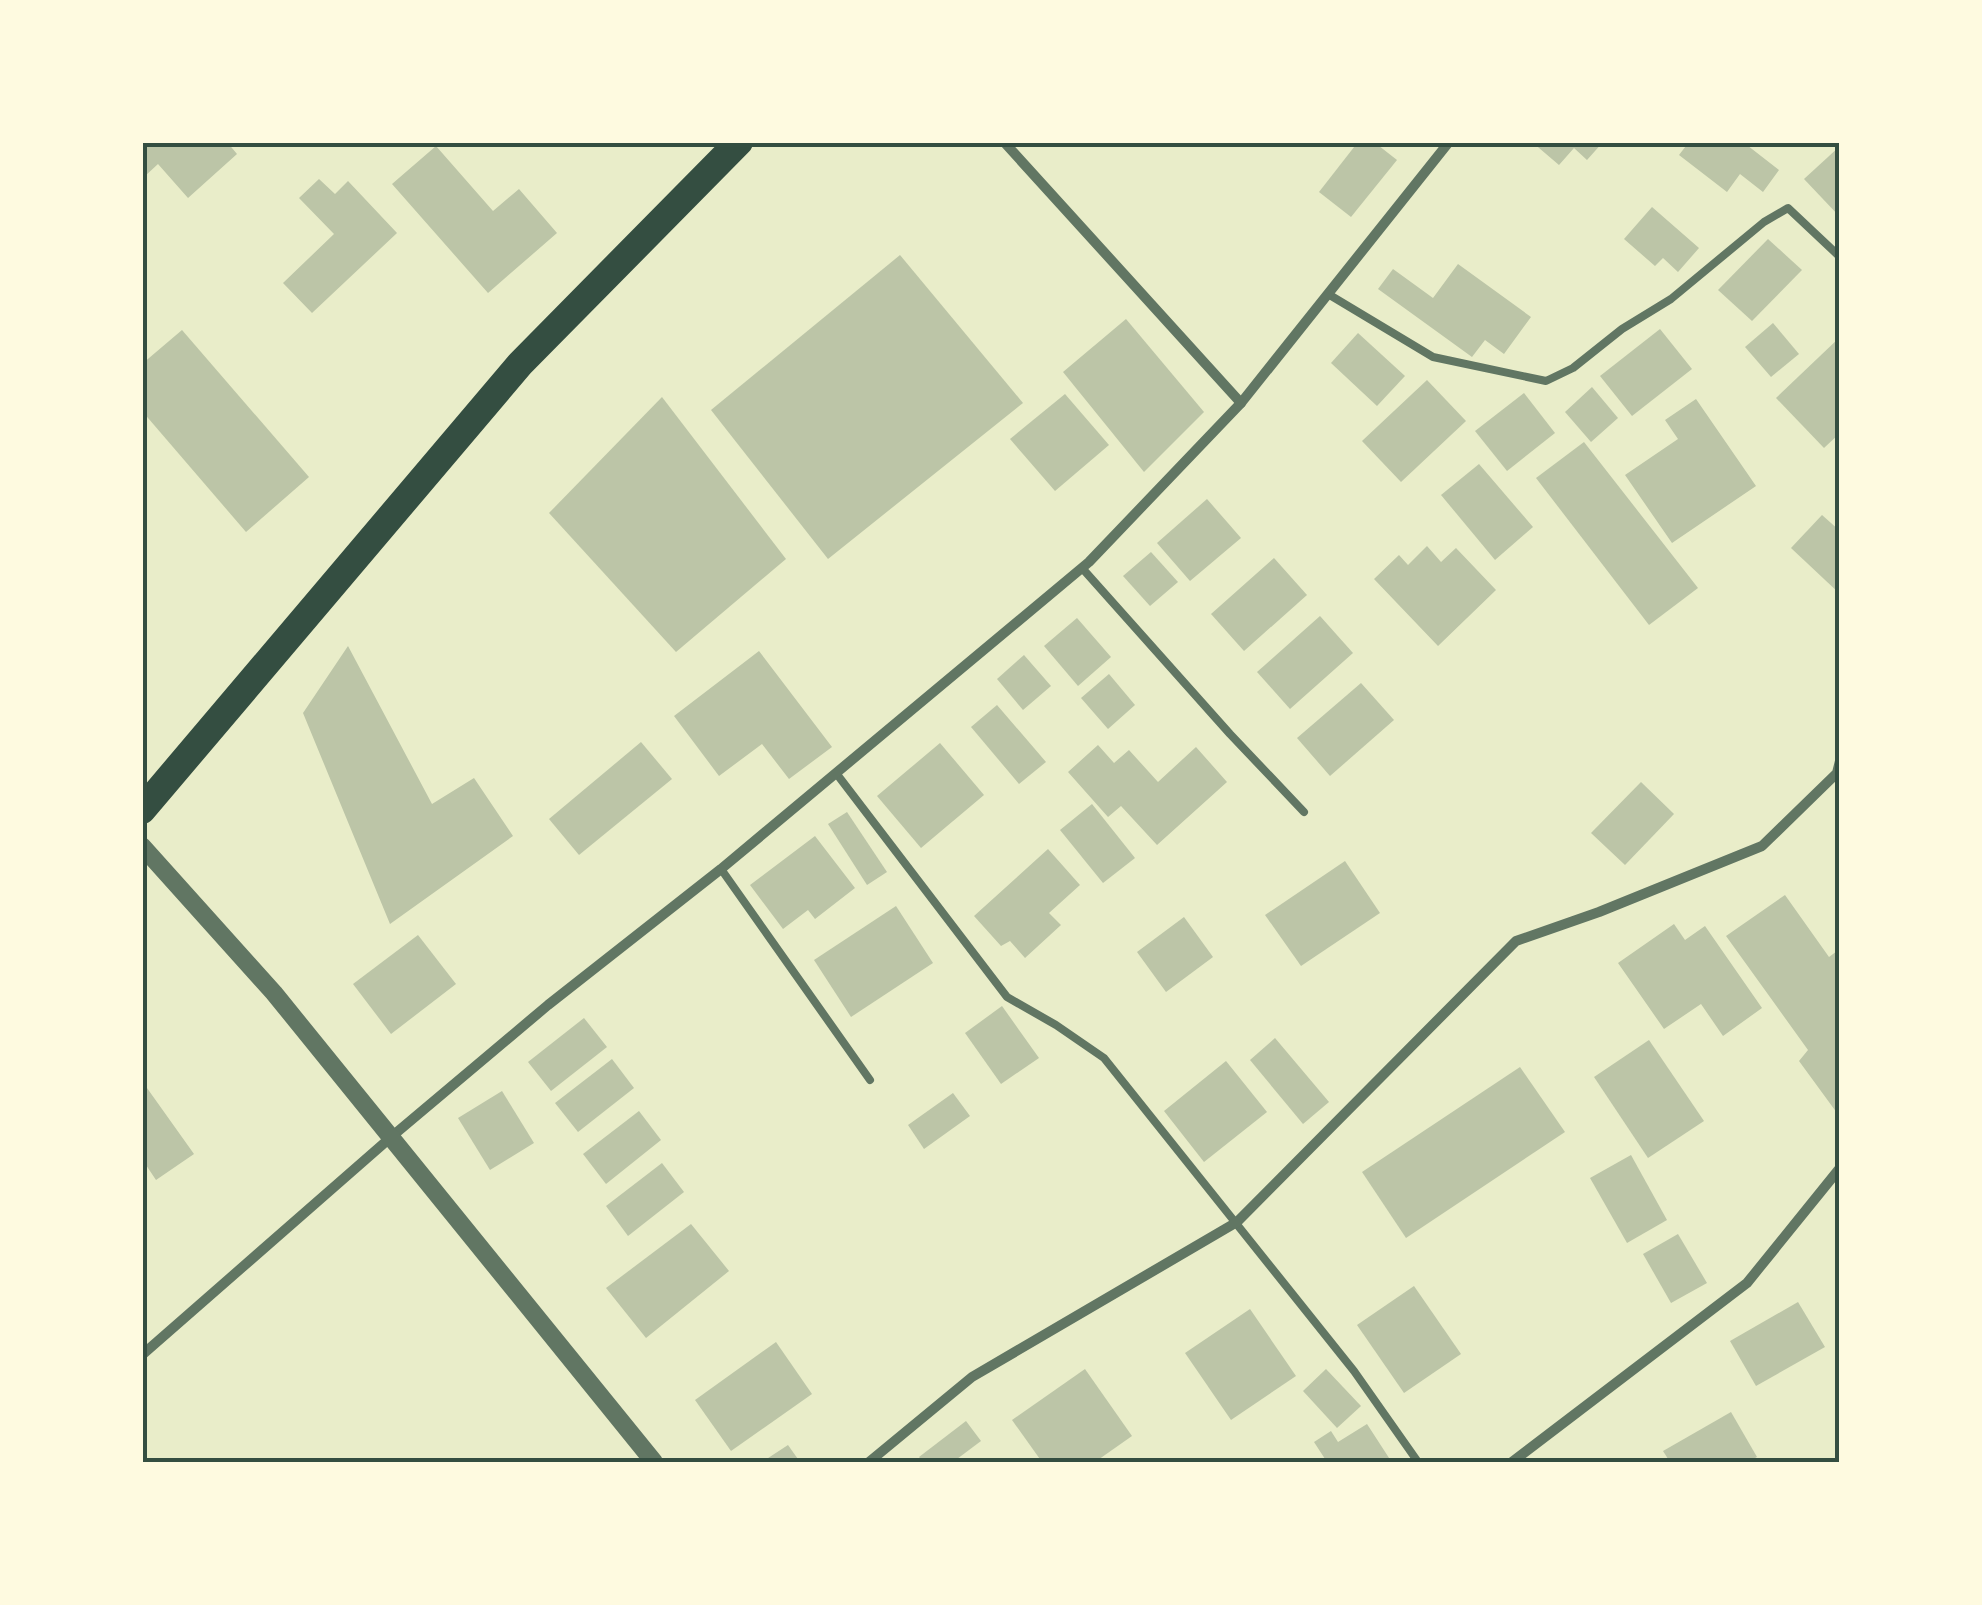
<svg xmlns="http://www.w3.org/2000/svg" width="1982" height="1605" viewBox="0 0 1982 1605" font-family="Lato,sans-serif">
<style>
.building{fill:#bcc5a7}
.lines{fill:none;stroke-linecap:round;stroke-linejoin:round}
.service{stroke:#617663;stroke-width:8}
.minor{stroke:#617663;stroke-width:10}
.tertiary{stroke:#617663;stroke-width:18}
.trunk{stroke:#344e41;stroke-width:28}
.neatline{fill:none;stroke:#344e41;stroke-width:4}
</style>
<rect width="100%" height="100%" fill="#e9edc9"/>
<!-- building -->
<g class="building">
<path d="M142,142H227L237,154L188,198L158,164L145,176L142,172Z"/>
<path d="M1358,142H1374L1397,160L1351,217L1319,192Z"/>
<path d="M1532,142H1603L1587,160L1574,148L1559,165Z"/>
<path d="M1689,142H1743L1779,170L1763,192L1740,174L1727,192L1679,155Z"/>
<path d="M436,146L493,211L519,189L557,233L488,293L392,184Z"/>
<path d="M1840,146V217L1804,179Z"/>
<path d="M319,179L335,194L348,181L397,233L312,313L283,283L334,234L299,198Z"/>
<path d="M1652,207L1699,248L1678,272L1663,258L1655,266L1624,239Z"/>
<path d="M1768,239L1802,270L1752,321L1718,290Z"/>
<path d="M900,255L1023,403L828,559L711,410Z"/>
<path d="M1458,264L1531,317L1504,354L1485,340L1472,357L1378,289L1393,269L1433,298Z"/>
<path d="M1126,319L1204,412L1144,472L1063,372Z"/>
<path d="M1773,323L1799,354L1771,377L1745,347Z"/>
<path d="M1660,329L1692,369L1632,416L1600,376Z"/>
<path d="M182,330L309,477L246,532L142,411V364Z"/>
<path d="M1358,333L1405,376L1377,406L1331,363Z"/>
<path d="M1840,337V433L1824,448L1776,398Z"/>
<path d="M1427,380L1466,421L1401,482L1362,441Z"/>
<path d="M1592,387L1618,418L1591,442L1565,412Z"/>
<path d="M1524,393L1555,433L1507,471L1475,431Z"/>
<path d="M1065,394L1109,445L1055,491L1010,439Z"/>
<path d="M662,397L786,559L676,652L549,513Z"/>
<path d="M1696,399L1756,486L1672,543L1625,475L1678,439L1665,420Z"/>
<path d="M1584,442L1698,588L1649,625L1536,478Z"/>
<path d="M1479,464L1533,527L1495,560L1441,495Z"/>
<path d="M1207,499L1241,538L1190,581L1157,543Z"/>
<path d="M1822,515L1840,531V594L1791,548Z"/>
<path d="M1427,546L1441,562L1456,548L1496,590L1438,646L1374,579L1399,555L1408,565Z"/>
<path d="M1151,552L1178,582L1150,606L1123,576Z"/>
<path d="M1274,558L1307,595L1244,651L1211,614Z"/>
<path d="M1320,616L1353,653L1290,709L1257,672Z"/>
<path d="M1077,618L1111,657L1078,686L1044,646Z"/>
<path d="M348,646L432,804L474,778L513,836L390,924L303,713Z"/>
<path d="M759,651L832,747L789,779L762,744L719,776L674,716Z"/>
<path d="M1024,655L1051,686L1023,710L997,679Z"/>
<path d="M1109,674L1135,705L1108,729L1081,698Z"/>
<path d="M1361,683L1394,720L1330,776L1297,738Z"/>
<path d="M997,705L1046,762L1019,784L971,727Z"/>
<path d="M641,742L672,779L579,855L549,819Z"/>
<path d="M940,743L984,795L921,848L877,796Z"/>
<path d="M1098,745L1114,763L1129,750L1158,782L1196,747L1227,782L1157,845L1121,806L1108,817L1068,772Z"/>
<path d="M1641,782L1674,814L1625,865L1591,833Z"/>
<path d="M1092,804L1135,858L1103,883L1060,830Z"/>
<path d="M847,812L887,872L867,885L828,824Z"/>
<path d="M815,836L855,888L815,919L808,910L783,929L750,885Z"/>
<path d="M1048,849L1080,885L1049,913L1061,925L1025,958L1010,941L1001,946L974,916Z"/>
<path d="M1345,861L1380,913L1301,966L1265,915Z"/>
<path d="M1785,895L1829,957L1837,951L1840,955V1109L1837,1113L1799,1061L1808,1050L1726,936Z"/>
<path d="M896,906L933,963L851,1017L814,960Z"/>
<path d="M1184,917L1213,957L1166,992L1137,952Z"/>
<path d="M1674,924L1685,940L1705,926L1762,1008L1723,1036L1701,1004L1664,1029L1618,963Z"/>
<path d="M418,935L456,984L391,1034L353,984Z"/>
<path d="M1002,1006L1039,1058L1001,1084L965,1033Z"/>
<path d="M584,1018L607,1047L551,1091L528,1062Z"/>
<path d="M1275,1038L1329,1102L1303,1124L1250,1060Z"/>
<path d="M1649,1040L1704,1121L1648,1158L1594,1077Z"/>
<path d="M612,1059L634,1088L578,1132L555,1103Z"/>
<path d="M1226,1061L1267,1112L1204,1162L1164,1111Z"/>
<path d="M1520,1067L1565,1132L1406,1238L1362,1172Z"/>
<path d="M142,1081L194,1154L156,1180L146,1165L142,1167Z"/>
<path d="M502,1091L534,1143L490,1170L458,1118Z"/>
<path d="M953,1093L970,1116L924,1149L908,1125Z"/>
<path d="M639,1111L661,1140L606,1184L583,1154Z"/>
<path d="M1631,1155L1667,1220L1627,1243L1590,1178Z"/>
<path d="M662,1163L684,1192L628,1236L606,1206Z"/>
<path d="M691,1224L729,1271L646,1338L606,1288Z"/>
<path d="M1678,1234L1707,1283L1671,1303L1643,1254Z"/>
<path d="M1414,1286L1461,1354L1404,1393L1357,1325Z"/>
<path d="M1798,1302L1825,1347L1756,1386L1730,1341Z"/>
<path d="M1250,1309L1296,1376L1231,1420L1185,1353Z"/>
<path d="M776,1342L812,1394L731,1451L695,1400Z"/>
<path d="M1085,1369L1132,1436L1095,1462H1042L1012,1420Z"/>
<path d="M1326,1369L1361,1406L1337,1428L1303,1391Z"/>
<path d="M1731,1412L1757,1457L1747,1462H1670L1663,1451Z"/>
<path d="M966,1421L981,1441L953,1462H923L919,1457Z"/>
<path d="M1367,1424L1391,1461L1388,1462H1327L1314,1442L1331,1431L1338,1442Z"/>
<path d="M788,1445L800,1462H762Z"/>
</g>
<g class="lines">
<!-- service -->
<g class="service">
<path d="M1328,294L1433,357L1546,381L1573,368L1622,329L1671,299L1764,222L1788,208L1840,257"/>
<path d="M1082,568L1230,734L1304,812"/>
<path d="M836,773L1007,997L1056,1025L1104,1058L1354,1371L1418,1462"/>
<path d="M721,869L870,1080"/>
</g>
<!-- minor -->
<g class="minor">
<path d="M1004,142L1241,403"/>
<path d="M142,1355L390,1138L548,1005L721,869L1089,562L1241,403L1449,142"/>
<path d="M869,1462L972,1377L1237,1222L1516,941L1599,912L1762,846L1837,773L1840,761"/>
<path d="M1512,1462L1747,1283L1840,1168"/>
</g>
<!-- tertiary -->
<path class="tertiary" d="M142,846L274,993L654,1462"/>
<!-- trunk -->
<path class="trunk" d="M142,810L520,364L739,142"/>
</g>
<!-- border -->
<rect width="1982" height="1605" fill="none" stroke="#fefae0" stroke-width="290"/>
<rect x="145" y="145" width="1692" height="1315" class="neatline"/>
</svg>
